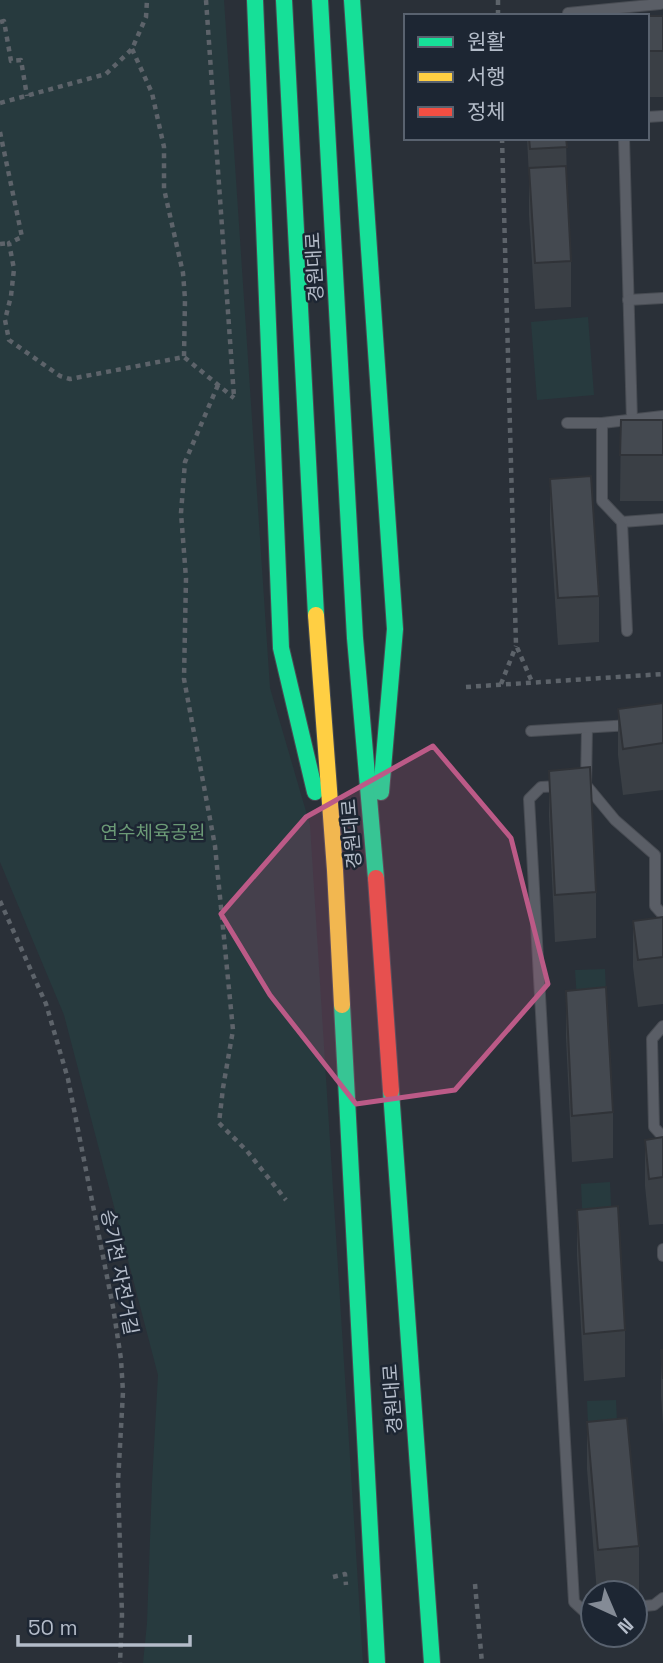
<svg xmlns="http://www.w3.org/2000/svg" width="663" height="1663" viewBox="0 0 663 1663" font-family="'Space Grotesk','Noto Sans KR',sans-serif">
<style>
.green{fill:#273a3e}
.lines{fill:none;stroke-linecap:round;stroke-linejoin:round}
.lane-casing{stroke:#484c53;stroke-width:12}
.fast-casing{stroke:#484c53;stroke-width:18}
.slow-casing{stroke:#484c53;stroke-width:18}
.jam-casing{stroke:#484c53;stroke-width:18}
.path{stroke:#5d636a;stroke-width:4.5;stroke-dasharray:5 5;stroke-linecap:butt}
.lane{stroke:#5a5e66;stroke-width:10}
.fast{stroke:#16e098;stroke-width:16}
.slow{stroke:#ffcf43;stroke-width:16}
.jam{stroke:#f24e42;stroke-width:16}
.wall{fill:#3a3f45}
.building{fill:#444950;stroke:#303338;stroke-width:2}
.marked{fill:#bc5a87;fill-opacity:0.2;stroke:#bc5a87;stroke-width:5;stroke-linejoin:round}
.labels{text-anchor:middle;stroke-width:5;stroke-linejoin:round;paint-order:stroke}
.street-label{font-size:19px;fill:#b4bcc9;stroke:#1d2633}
.park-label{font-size:19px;fill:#6b9a76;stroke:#1d2633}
</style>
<rect width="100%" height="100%" fill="#2a3038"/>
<!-- green -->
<g class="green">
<path d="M0,0H224L270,688L310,825L363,1663H143L147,1623L152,1483L158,1375L64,1015L0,862Z"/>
<path d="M588,317L594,395L537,400L531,322Z"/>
<path d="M605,969L607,1014L578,1015L575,970Z"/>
<path d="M610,1182L612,1227L583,1229L581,1184Z"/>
<path d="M616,1400L618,1445L589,1446L587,1401Z"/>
</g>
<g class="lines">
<defs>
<g id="lane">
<path d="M568,13L660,4L663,1"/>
<path d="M647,117L663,116"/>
<path d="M624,138L632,421"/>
<path d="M628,300L663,298"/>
<path d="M567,423H602L663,416"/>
<path d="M602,423V501L622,522L663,519"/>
<path d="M622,522L627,631"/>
<path d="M587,728L586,785L615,820L655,855V906L663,915"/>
<path d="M531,731L631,725"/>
<path d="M560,786L541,787L529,799L574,1602L586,1613L593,1612"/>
<path d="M663,1026L652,1039L654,1127L663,1137"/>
<path d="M663,1249V1256"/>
<path d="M635,1607L654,1605L663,1598"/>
</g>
<g id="fast">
<path d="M255,0L281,648L315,792"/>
<path d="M284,0L316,615"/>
<path d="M320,0L355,638L376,878"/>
<path d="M352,0L395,629L381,792"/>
<path d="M342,1005L377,1663"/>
<path d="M391,1091L432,1663"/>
</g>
<path id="slow" d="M316,615L335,870L342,1005"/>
<path id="jam" d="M376,878L391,1091"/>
</defs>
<!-- lane casing -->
<use href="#lane" class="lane-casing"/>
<!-- fast casing -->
<use href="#fast" class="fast-casing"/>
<!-- slow casing -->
<use href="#slow" class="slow-casing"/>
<!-- jam casing -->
<use href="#jam" class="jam-casing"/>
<!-- path -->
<g class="path">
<path d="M206,0L234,397"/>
<path d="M498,0V16"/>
<path d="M0,22L4,21L11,61L21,60L27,96"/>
<path d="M132,49L152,93L164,147V189L183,273L185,299L184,357"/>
<path d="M0,103L106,74L132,49L146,17L147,0"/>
<path d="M0,132L22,237L9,243L14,269L11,296L5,320L9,340L60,376L70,379L184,357L234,398"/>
<path d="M502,138L516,645L532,682"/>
<path d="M0,244L9,243"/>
<path d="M218,385L185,462L181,513L186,578L184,679L215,846L233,1030L223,1088L219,1123L247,1151L286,1200"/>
<path d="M501,684L516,646"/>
<path d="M466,687L663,674"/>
<path d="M0,901L46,1004L68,1079L113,1307L121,1359L123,1392L118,1482L122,1615L120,1663"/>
<path d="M333,1577L345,1574L346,1585"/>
<path d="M475,1584L482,1663"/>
</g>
<!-- lane -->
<use href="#lane" class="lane"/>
<!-- fast -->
<use href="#fast" class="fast"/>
<!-- slow -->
<use href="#slow" class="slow"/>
<!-- jam -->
<use href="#jam" class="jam"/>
</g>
<!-- wall -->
<g class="wall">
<rect x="647" y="16" width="16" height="81"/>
<path d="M527,138H566L567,184L571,261V307L535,309L529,215V177Z"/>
<path d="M621,420H663V501H620Z"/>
<path d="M550,479L599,596V642L558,645L550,525Z"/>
<path d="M663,703V790L623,795L618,755V709Z"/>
<path d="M549,771L596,892V938L555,942L549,817Z"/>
<path d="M663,917V1004L638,1007L633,967V921Z"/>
<path d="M566,991L613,1112V1158L572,1162L566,1038Z"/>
<path d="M663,1137V1224L649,1225L645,1186V1140Z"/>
<path d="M577,1210L625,1330V1377L584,1381L577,1256Z"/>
<path d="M661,1350H663V1425L661,1396Z"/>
<path d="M587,1422L639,1546V1593H597L587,1469Z"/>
</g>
<!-- building -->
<g class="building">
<rect x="647" y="16" width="16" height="35"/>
<path d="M529,138H566L567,147L530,149Z"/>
<path d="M566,166L571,261L535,263L529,168Z"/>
<path d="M621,420H663V455H620Z"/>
<path d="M591,476L599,596L558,598L550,479Z"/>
<path d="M663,703V743L623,749L618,709Z"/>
<path d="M590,767L596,892L555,895L549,771Z"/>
<path d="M663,917V957L638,960L633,921Z"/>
<path d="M606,987L613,1112L572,1116L566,991Z"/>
<path d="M663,1137V1177L649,1179L645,1140Z"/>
<path d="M618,1206L625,1330L584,1334L577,1210Z"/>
<path d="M661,1350H663V1379Z"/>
<path d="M627,1418L639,1546L598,1550L587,1422Z"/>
</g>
<!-- marked area -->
<path class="marked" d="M433,746L511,838L548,984L455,1090L356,1104L270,995L221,914L306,817Z"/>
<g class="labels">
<!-- street labels -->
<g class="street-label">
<text transform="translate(314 267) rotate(-93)" y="7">경원대로</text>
<text transform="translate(351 834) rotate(-95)" y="7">경원대로</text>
<text transform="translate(120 1272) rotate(79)" y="7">승기천 자전거길</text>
<text transform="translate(392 1399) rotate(-94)" y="7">경원대로</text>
</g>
<!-- park labels -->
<g class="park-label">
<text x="153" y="839">연수체육공원</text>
</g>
</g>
<!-- legend -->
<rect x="404" y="14" width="245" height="126" fill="#1d2633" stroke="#59626f" stroke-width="2"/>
<rect x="418" y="37" width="35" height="10" fill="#16e098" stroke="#59626f" stroke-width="2"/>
<text x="467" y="49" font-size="21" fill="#b4bcc9">원활</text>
<rect x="418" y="72" width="35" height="10" fill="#ffcf43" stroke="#59626f" stroke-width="2"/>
<text x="467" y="84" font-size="21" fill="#b4bcc9">서행</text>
<rect x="418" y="107" width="35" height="10" fill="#f24e42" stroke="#59626f" stroke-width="2"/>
<text x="467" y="119" font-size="21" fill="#b4bcc9">정체</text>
<!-- north arrow -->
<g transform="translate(614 1614) rotate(136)"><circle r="33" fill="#1d2633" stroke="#59626f" stroke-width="2"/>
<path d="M0-5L12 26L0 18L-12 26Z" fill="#848b96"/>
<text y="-10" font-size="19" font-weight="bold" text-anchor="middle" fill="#b4bcc9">N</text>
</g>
<!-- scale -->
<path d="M18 1635v10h172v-10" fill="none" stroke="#b4bcc9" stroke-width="3.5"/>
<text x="28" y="1635" font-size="21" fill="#b4bcc9" stroke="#1d2633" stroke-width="5" paint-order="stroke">50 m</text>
</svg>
